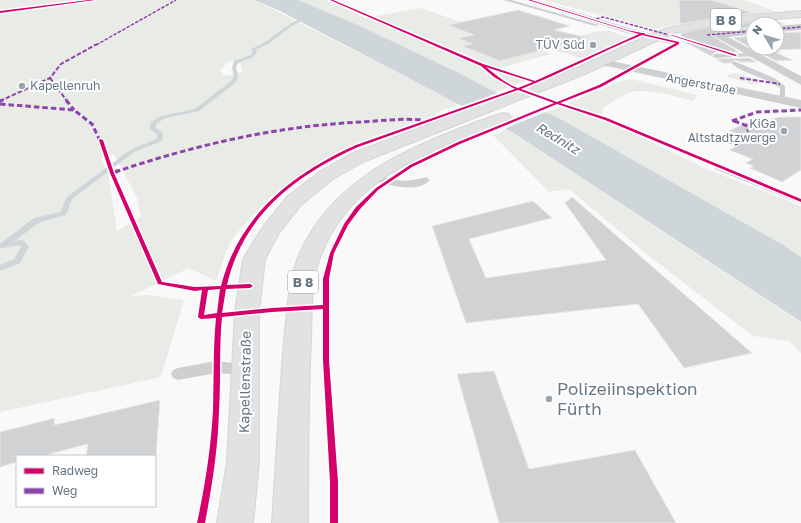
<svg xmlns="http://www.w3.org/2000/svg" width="801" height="523" viewBox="0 0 801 523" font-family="'Golos Text',sans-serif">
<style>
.built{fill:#e8e9e9}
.green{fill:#e8ebe6;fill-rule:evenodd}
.water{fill:#ced6d9}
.pier{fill:#f9f9f9}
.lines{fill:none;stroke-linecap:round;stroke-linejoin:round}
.stream{fill:#ced6d9;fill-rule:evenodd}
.building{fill:#d0d2d3;stroke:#e8e8e8}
.primary-casing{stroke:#d5d6d7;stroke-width:2}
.path{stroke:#cbcccd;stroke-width:1.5;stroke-dasharray:1 1;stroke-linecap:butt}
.service{fill:#cecfd0;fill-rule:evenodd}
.minor{fill:#cecfd0;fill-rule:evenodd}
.primary{fill:#e1e2e2;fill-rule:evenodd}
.quiet-far3{stroke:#8e44ad;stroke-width:1.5;stroke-dasharray:3.5 1.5;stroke-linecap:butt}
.quiet-far2{stroke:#8e44ad;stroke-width:2;stroke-dasharray:4.5 2;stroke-linecap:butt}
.quiet-far1{stroke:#8e44ad;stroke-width:3;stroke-dasharray:5.5 3;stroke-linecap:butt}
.quiet{stroke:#8e44ad;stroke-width:3.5;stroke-dasharray:7 3.5;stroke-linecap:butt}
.cycleway-casing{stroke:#fff;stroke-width:3}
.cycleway{fill:#d6006c;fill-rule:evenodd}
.poi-dot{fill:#99a4ac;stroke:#fff;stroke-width:1.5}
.labels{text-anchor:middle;stroke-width:4;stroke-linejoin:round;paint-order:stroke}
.far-poi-label{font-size:12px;fill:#657683;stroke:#fff;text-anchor:end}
.far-street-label{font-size:12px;fill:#657683;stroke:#fff}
.shield{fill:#fff;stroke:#939fa8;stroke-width:1}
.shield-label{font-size:13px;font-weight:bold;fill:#657683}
.far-water-label{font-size:13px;font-style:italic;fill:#60757c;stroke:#fff}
.street-label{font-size:14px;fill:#657683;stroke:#fff}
.near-poi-label{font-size:17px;fill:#657683;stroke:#fff;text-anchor:start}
</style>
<rect width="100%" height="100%" fill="#f9f9f9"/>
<!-- built -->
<path class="built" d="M599,31H610L629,38L586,59L552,50L548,44Z"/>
<!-- green -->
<g class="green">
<path d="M0,0H255L459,104L435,113L437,115C374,138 315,155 265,203C253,215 240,227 231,242C224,253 221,269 216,281L189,268L131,296L148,295L184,300L161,377L0,412ZM232,60L240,63L242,72L227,76L222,75L220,69ZM114,154L137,198L141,217L117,231L108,173L101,159Z"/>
<path d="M297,0H326L365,18L421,8L551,54L500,68L402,28L528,80L495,92L459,73L360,26Z"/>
<path d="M543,0H744L777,12L710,18L655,29Z"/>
<path d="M736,73L760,80L758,83L751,84L727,77L729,74Z"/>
<path d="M631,79L697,95L693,101C675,96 656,90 637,91C625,92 613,102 603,108V119L709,170L801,206V257L782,245L557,117L545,113L620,81Z"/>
<path d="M507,129L801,323V353L789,341L753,336L653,259L569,189L549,192L493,135Z"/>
</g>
<!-- water -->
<path class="water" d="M255,0H298L360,26L459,73L495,92L557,117L783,245L801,257V322L512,132L280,11Z"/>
<!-- pier -->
<path class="pier" d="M500,92L548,111L504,129L459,107Z"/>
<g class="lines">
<!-- stream -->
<path class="stream" d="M305,17L308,18L293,25L268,44L255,50L257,52L253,57L238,63L236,68L238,76L235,83L199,111L165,118L156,124V128L163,133L162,141L134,152L72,199L66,215L40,222L14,241L23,240L29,246L20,263L0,271V265L14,259L21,247L19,245L2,248H0V244L34,218L60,212L67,197L130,150L157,139V134L150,129L151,122L161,116L195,109L231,81L234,76L232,68L234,61L251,55L253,52L251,49C271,42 284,24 305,17Z"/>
</g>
<!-- building -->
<g class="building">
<path d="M679,0H712L753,13L728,16L680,24Z"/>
<path d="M518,10L570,26L554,30L589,38L500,61L462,46L472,44L458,38L474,35L448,25Z"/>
<path d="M775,21L785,24H753V27L717,31L711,35L739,52H715L711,56L681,40V33L728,24Z"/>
<path d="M801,32V49L777,50L781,52H775L792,60L776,61L733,38L753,36V48H777V33Z"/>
<path d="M749,58L757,62H741L735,60L730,63H723L716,59Z"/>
<path d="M760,117L767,120L779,117H801V170L782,182L750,168L754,166L745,163L753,159L729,150L743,143L739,141L743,139L724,133Z"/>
<path d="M572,197L752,353L684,368L638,304L466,323L432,226L533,201L552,218L469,239L486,278L606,260L565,203Z"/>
<path d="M494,371L529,469L635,450L676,523H499L457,374Z"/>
<path d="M160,400L156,456H86L88,444L42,456H17V462L0,467V432L55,418L54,425Z"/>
</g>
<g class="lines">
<defs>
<g id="primary">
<path d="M801,11V17L728,23L674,33L585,74L363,162L333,179L302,204L279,233L265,259L259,312V462L253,523H217L227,462L235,312L243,259L263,227L288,196L321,171L351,154L577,68L649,35L668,28L728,17Z"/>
<path d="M504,113L509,114L511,117L509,120C465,138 417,153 378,182C353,200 332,226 321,255C311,281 312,311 311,338C308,400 308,461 308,523H272C276,462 279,402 284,341C287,313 288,282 299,255C328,188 391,155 456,130C471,124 488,117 504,113Z"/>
</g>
</defs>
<!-- primary casing -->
<use href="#primary" class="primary-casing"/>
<!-- path -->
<g class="path">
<path d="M754,133L759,135"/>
<path d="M727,141L747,131"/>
</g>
<!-- service -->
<g class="service">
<path d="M504,0H511L599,25L595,26Z"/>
<path d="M753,53L755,56L715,58L712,56L715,54Z"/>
<path d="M734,61L774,78L785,86V102L780,101V88C765,76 744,75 731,63Z"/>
<path d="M718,164L801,198V204L715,169V165Z"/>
<path d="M373,174C398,180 400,184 426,177L430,180C416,195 386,184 370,179L369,177Z"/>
<path d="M216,361L250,365L252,369L250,373L245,375L216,373L178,380L173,378L171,374L173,370L178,368Z"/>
</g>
<!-- minor -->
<g class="minor">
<path d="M525,0H537L629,28L674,39L675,41L670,44L623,32Z"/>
<path d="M801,24V30L777,32V26Z"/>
<path d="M753,28V34L728,37L801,76V85L712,35L717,32Z"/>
<path d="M601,59L801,100V108L597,64L595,62L597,60Z"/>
</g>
<!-- primary -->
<use href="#primary" class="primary"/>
<!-- quiet-far3 -->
<g class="quiet-far3">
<path d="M596,19L603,17L673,36"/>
<path d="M777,29L801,27"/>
<path d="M707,35L753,31"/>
<path d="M96,45L176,0"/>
</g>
<!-- quiet-far2 -->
<g class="quiet-far2">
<path d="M50,78L67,101"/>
<path d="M740,78L780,84"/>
<path d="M0,101L50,78L61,64L97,44"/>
</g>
<!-- quiet-far1 -->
<g class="quiet-far1">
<path d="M66,100L74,110"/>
<path d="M0,101L3,100"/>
<path d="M0,104L74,110L92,124L101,143"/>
<path d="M732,121L757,112L801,110"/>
<path d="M734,121L753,128L747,131"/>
<path d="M759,135L770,140L768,141"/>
<path d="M727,141L735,144L738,143"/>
<path d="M115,172C195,145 277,126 361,122C381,121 402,118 422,120"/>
</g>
<!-- quiet -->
<path class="quiet" d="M112,173L118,171"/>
<defs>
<g id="cycleway">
<path d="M89,0H95L0,13V11Z"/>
<path d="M330,0H333L483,64L535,81L639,34L625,30L528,0H531L627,30L642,33H645L644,34L679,42V44L601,87L560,103L607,118L801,199V202L605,120L557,104L460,144L412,167L378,190L360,209L348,225L334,253L329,279V360L338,482V523H330V482L323,360V309L272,312L222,317C219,348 221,380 219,411C218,449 212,486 205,523H197C205,486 211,448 213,410C214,379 213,348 216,318L201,319L199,318L198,317L202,290L195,291L158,284L110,173L99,140L100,139L103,140L114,173L162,282L195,287L221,286C239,215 292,174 356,145L515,89L494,77L481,66ZM642,35L676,43L599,85L557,102L521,89C562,73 601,52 642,35ZM486,67L533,82L518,88C506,84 496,75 486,67ZM518,90L554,103L458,142L410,165L376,188L356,207L344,224L330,253L323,279V305L272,308L222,313L226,289L250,288L253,286L250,284L227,285C243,215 296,175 358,147ZM220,289L217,313L204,315L208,290Z"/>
<path d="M670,35H672L737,55L735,56Z"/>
</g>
</defs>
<!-- cycleway casing -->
<use href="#cycleway" class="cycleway-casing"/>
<!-- cycleway -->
<use href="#cycleway" class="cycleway"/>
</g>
<!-- markers -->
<g class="poi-dot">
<circle cx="593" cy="45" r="4"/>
<circle cx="22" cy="86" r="4"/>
<circle cx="784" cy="131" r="4"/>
<circle cx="549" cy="399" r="4"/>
</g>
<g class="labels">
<!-- far-poi labels -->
<g class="far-poi-label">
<text x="585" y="49">TÜV Süd</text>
<text x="30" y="90" text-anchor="start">Kapellenruh</text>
<text x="776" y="128">KiGa<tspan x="776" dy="14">Altstadtzwerge</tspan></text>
</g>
<!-- far-street labels -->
<g class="far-street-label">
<text transform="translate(701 84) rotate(11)" y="4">Angerstraße</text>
</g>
<!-- shield labels -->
<g class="shield">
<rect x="711" y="9" width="30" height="22" rx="3"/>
<rect x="288" y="271" width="30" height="22" rx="3"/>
</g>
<g class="shield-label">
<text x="726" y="25">B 8</text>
<text x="303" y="287">B 8</text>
</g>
<!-- far-water labels -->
<g class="far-water-label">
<text transform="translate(558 138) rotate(31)" y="5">Rednitz</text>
</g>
<!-- street labels -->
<g class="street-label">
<text transform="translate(245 382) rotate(-89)" y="5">Kapellenstraße</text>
</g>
<!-- near-poi labels -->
<g class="near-poi-label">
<text x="557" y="395">Polizeiinspektion<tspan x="557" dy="20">Fürth</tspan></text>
</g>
</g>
<!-- legend -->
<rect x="16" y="455" width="140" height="52" fill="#ffffff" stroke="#c1c8cd"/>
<rect x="24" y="468" width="20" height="6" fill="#d6006c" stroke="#c1c8cd"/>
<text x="52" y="475" font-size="12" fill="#657683">Radweg</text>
<rect x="24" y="488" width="20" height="6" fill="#8e44ad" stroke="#c1c8cd"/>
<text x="52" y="495" font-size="12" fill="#657683">Weg</text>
<!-- north arrow -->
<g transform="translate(765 36) rotate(308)"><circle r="19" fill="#ffffff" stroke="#c1c8cd"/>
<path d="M0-3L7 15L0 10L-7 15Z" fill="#99a4ac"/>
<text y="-6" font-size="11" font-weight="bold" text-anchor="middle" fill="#657683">N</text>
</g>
</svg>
